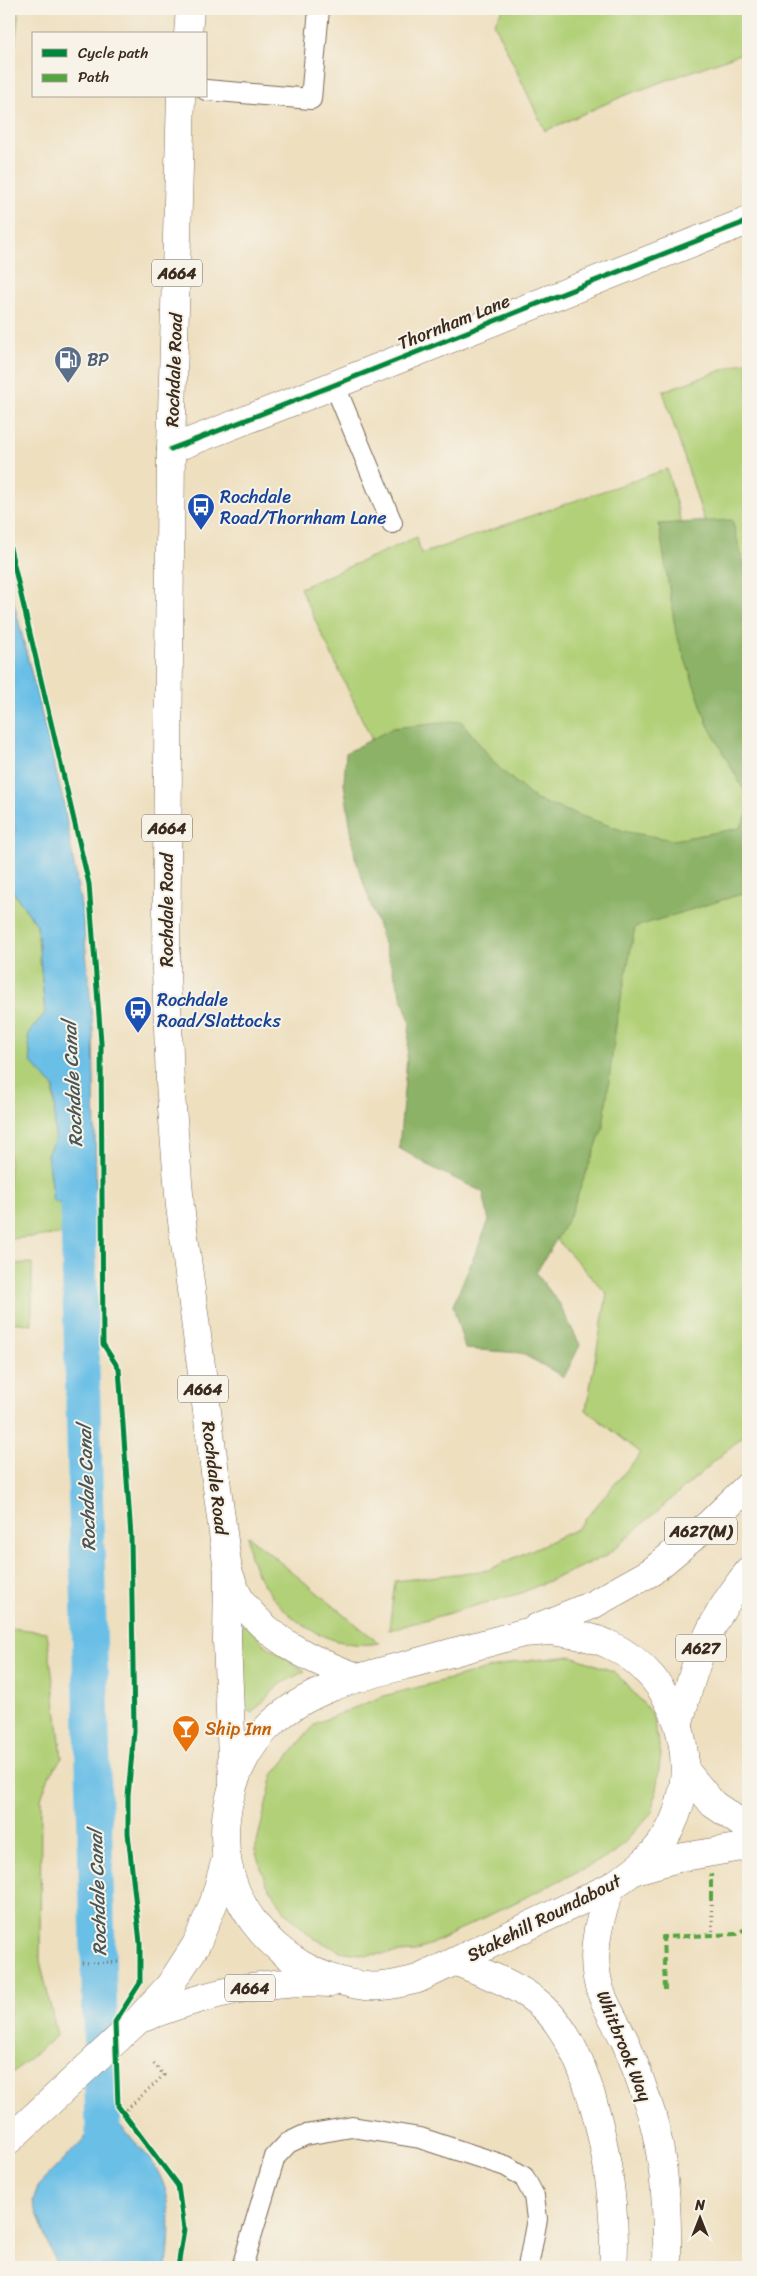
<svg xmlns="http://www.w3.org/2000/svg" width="757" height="2276" viewBox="0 0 757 2276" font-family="Sriracha,sans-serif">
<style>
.green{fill:#b1d077;stroke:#767d4a}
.forest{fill:#8cb268;stroke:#646e43}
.water{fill:#6bbfe7;stroke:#537482}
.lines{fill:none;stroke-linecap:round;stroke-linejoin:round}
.canal{stroke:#6bbfe7;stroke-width:35}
.lane-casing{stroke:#7a6956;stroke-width:22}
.street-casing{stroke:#7a6956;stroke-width:29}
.primary-casing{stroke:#7a6956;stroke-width:29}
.highway-casing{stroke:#7a6956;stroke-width:29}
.path{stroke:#7a6956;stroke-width:3;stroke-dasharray:1 4;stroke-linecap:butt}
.lane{stroke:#fff;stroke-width:20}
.street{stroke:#fff;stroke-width:28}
.primary{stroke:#fff;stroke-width:28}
.highway{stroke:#fff;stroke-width:28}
.quiet{stroke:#54a441;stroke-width:4;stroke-dasharray:8 4;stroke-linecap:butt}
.cycleway-casing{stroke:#f7f3e8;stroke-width:8}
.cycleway{stroke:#00873e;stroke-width:5}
.labels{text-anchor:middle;stroke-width:4;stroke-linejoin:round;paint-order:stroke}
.shield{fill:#f7f3e8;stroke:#73665b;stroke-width:1}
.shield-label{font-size:16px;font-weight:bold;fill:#3b2a1e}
.street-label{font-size:18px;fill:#3b2a1e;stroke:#f7f3e8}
.service-label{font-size:18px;fill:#4e5e75;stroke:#f7f3e8;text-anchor:start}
.transit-label{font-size:18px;fill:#164399;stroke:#f7f3e8;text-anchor:start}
.food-label{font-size:18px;fill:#c56008;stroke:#f7f3e8;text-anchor:start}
.water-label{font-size:19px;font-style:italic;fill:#49575a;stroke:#f7f3e8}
</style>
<rect width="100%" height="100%" fill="#f7f3e8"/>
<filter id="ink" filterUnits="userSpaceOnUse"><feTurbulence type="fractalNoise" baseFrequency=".02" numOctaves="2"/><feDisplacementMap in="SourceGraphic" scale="10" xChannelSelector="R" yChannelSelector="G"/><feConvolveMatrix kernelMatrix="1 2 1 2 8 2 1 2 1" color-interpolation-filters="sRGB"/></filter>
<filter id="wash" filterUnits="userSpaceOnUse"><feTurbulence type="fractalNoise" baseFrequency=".0096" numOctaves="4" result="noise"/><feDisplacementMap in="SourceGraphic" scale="20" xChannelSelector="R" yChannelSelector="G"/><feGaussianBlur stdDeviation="1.12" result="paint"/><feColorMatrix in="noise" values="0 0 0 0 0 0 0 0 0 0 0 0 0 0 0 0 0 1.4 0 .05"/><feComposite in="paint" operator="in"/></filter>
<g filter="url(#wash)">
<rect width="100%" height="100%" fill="#eedfbf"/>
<!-- green -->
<g class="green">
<path d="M9,9H19L15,44L9,43Z"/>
<path d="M503,9H748V51L623,96L545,131L494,23Z"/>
<path d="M748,361V657L663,391Z"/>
<path d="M667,469L748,777V838L619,857L379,755L300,588L417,537L421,554Z"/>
<path d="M748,878V1432L606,1556L521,1593L389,1630L395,1581L488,1570L577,1529L641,1453L586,1410L607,1294L551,1233L609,923Z"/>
<path d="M9,882L11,889L37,925L45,1013L28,1034L31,1061L54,1087L55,1139L47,1154L53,1201L66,1206L67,1234L9,1239Z"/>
<path d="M32,1263V1324L9,1322V1264Z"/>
<path d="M248,1536L379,1643C324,1653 269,1609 251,1559C248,1552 248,1543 248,1536Z"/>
<path d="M244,1623L264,1644L305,1671L279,1685L252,1713L245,1709L240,1631Z"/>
<path d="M9,1628L47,1632L62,1758L49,1776L41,1799L40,1960L57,2035L9,2076Z"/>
<path d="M572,1656L615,1672L652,1713L661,1755L653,1811L615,1853L415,1952L366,1955L339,1951L312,1937L286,1913L266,1883L255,1851L273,1775L316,1723L384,1696L515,1662Z"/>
</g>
<!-- forest -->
<g class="forest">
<path d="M732,520L748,580V798L708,725L676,633L659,524Z"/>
<path d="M461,721L498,767L536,800L627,832L674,840L740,828L748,813V892L635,927L616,1025L603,1128L569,1218L536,1273L559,1303L580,1345L564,1377L521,1353L465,1349L453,1305L489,1221L483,1192L435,1169L399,1148L410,1022L355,857L344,783L346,753L393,728Z"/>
</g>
<!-- water -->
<g class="water">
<path d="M9,583L63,800L83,918L93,1030L96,1188L86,1212L88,1234H67L66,1206L53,1201L47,1154L55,1139L54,1087L31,1062L28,1034L45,1013L37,925L11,889C5,871 7,847 15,830L9,808Z"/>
<path d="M109,2113C124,2131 147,2152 158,2172C174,2200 170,2237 167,2267H57L33,2202L38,2186Z"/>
</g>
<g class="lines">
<!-- canal -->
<path class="canal" d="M77,1186L104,2166"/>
</g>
</g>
<g filter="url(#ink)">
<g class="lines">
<defs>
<g id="lane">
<path d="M206,90L311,99L319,9"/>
<path d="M335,386L392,523"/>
<path d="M242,2267L275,2157L288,2143L305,2135L352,2127L420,2138L506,2166L524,2177L534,2196L537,2219L528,2267"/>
</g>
<g id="street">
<path d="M171,449C364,375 555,295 748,221"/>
<path d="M685,1770L713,1804L748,1828"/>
<path d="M639,1869L678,1858L748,1846"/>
<path d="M612,1886C597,1922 587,1963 604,2000C610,2014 618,2027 625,2041C636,2065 644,2091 652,2116C666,2165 668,2217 667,2267"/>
<path d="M457,1962C487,1975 520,1985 544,2008C596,2056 619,2199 613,2267"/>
</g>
<g id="primary">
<path d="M188,34L190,9"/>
<path d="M181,96L171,449L166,970L170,1083L180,1206L228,1571L227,1641L233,1782"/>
<path d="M229,1574C233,1583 236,1594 242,1602C271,1642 315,1662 360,1678"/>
<path d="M536,1628L592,1605L651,1572"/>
<path d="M551,1631C571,1634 591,1636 610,1645C677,1676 703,1762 671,1827C658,1854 636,1870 612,1886L418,1979C400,1983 383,1988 365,1986C272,1974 206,1890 230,1797C236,1771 250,1744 270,1725C308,1688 364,1676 414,1663C450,1653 487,1643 523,1633Z"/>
<path d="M679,1723C694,1666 705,1629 741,1581"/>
<path d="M143,2018C202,1995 266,1978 330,1983"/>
<path d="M9,2140L138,2020L170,1985L196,1945L214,1902L226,1858"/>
</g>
<g id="highway">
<path d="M651,1572L709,1524L748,1486"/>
<path d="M741,1581L748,1572"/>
</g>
</defs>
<!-- lane casing -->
<use href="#lane" class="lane-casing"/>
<!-- street casing -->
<use href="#street" class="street-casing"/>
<!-- primary casing -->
<use href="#primary" class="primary-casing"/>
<!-- highway casing -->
<use href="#highway" class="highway-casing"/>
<!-- path -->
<g class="path">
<path d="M711,1900L713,1935"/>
<path d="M82,1963L119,1962"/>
<path d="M123,2113L164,2075L152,2062"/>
</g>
<!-- lane -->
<use href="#lane" class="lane"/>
<!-- street -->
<use href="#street" class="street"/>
<!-- primary -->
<use href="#primary" class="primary"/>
<!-- highway -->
<use href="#highway" class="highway"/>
<!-- quiet -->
<g class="quiet">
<path d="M711,1900V1874"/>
<path d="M665,1990L663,1937L737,1934L748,1927"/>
</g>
<defs>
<g id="cycleway">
<path d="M171,449C364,375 555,295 748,221"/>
<path d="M9,544L89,884L101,1042L103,1344L119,1369L131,1536L134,1731L128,1796V1833L140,1943V1983L115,2022L118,2106L178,2186L184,2229L178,2267"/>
</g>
</defs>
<!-- cycleway casing -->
<use href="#cycleway" class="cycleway-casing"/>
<!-- cycleway -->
<use href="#cycleway" class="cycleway"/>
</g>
</g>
<!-- icons -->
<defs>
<symbol id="fuel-pin" viewBox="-11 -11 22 30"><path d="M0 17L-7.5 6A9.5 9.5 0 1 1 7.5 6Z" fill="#5c6f8a" stroke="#f7f3e8"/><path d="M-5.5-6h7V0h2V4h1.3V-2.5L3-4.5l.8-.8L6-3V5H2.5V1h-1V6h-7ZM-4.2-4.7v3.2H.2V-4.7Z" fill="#fff"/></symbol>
<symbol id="bus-pin" viewBox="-11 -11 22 30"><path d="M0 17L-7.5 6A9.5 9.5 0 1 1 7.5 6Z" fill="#1a4fb4" stroke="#f7f3e8"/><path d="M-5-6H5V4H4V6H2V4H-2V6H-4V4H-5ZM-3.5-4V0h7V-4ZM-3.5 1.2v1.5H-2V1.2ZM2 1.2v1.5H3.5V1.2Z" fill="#fff"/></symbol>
<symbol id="bar-pin" viewBox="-11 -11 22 30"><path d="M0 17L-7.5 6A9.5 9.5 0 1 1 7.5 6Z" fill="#e8710a" stroke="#f7f3e8"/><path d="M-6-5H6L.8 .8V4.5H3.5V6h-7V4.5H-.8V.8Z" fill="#fff"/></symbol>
</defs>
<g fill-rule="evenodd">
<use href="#fuel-pin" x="52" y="344" width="32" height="43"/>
<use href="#bus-pin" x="185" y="491" width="32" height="43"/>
<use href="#bus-pin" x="122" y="994" width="32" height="43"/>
<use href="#bar-pin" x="170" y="1713" width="32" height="43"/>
</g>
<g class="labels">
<!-- shield labels -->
<g class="shield">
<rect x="152" y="259.5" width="50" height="27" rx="4"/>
<rect x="142" y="814.5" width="50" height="27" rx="4"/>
<rect x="178" y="1375.5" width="50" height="27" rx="4"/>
<rect x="665" y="1517.5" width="72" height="27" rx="4"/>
<rect x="676" y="1634.5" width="50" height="27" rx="4"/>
<rect x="225" y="1974.5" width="50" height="27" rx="4"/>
</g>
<g class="shield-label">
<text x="177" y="279">A664</text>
<text x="167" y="834">A664</text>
<text x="203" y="1395">A664</text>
<text x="701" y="1537">A627(M)</text>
<text x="701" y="1654">A627</text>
<text x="250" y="1994">A664</text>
</g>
<!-- street labels -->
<g class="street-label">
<text transform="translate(454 322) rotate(-22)" y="6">Thornham Lane</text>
<text transform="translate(174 370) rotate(-88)" y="6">Rochdale Road</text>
<text transform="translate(167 910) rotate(-90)" y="6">Rochdale Road</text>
<text transform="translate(215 1478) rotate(83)" y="6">Rochdale Road</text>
<text transform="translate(544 1918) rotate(-27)" y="6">Stakehill Roundabout</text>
<text transform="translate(624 2046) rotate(68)" y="6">Whitbrook Way</text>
</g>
<!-- service labels -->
<g class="service-label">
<text x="87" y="366">BP</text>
</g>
<!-- transit labels -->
<g class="transit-label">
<text x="220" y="503">Rochdale<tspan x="220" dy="21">Road/Thornham Lane</tspan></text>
<text x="157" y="1006">Rochdale<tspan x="157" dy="21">Road/Slattocks</tspan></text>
</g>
<!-- food labels -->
<g class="food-label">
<text x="205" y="1735">Ship Inn</text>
</g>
<!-- water labels -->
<g class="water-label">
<text transform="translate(72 1084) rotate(-93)" y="7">Rochdale Canal</text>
<text transform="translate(86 1488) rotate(-92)" y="7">Rochdale Canal</text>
<text transform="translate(97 1893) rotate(-92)" y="7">Rochdale Canal</text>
</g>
</g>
<!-- margin -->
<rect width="757" height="2276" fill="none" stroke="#f7f3e8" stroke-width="30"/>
<!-- legend -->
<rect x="32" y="32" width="175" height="65" fill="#f7f3e8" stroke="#aca397"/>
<rect x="42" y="49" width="25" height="8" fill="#00873e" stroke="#aca397"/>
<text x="78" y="58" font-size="15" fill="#3b2a1e">Cycle path</text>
<rect x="42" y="74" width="25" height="8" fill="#54a441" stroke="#aca397"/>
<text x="78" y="82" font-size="15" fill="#3b2a1e">Path</text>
<!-- north arrow -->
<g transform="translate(700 2218)" stroke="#f7f3e8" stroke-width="4" paint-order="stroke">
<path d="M0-4L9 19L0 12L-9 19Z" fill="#3b2a1e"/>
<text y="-8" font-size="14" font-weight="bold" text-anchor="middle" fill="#3b2a1e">N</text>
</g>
</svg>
